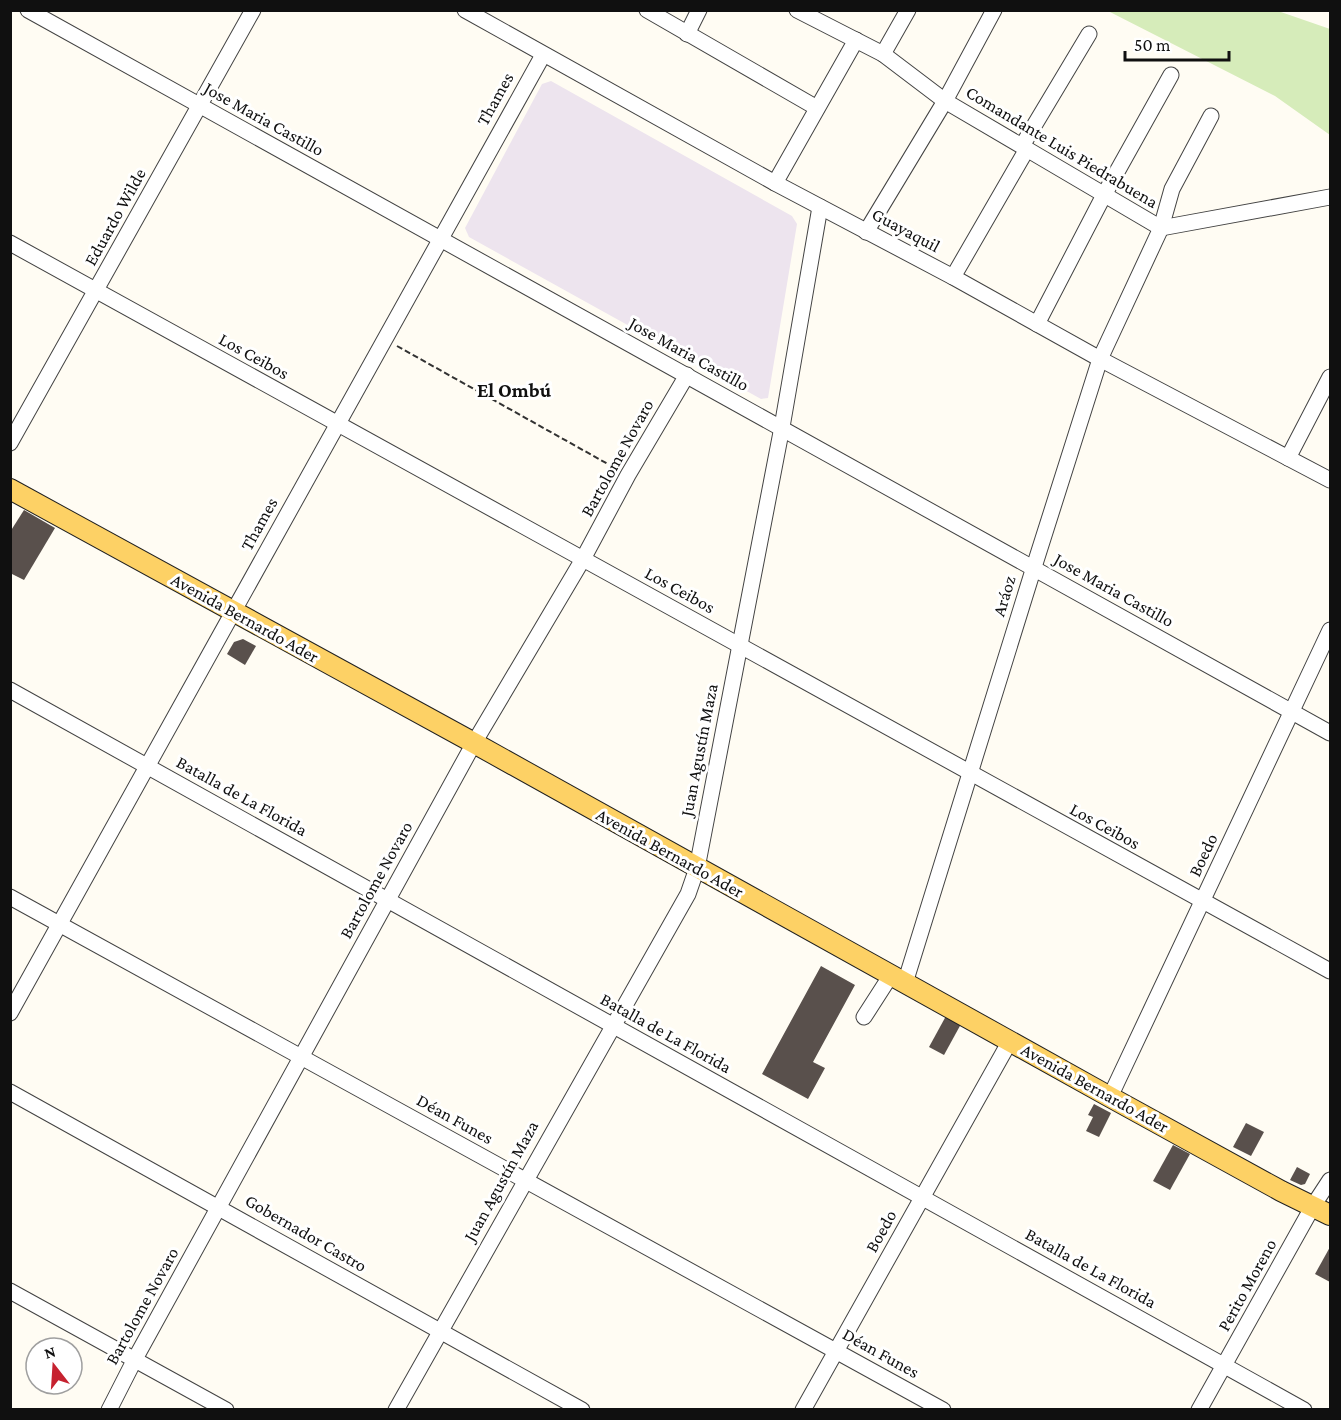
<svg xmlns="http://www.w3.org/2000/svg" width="1341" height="1420" viewBox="0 0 1341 1420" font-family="'Crimson Pro',serif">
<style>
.industrial{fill:#ede4ee}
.green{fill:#d6ecba}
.building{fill:#59504c}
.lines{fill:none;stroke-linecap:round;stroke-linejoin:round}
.minor-casing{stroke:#434343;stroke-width:17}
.major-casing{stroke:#212121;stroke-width:22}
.path{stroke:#323232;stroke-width:2;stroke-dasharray:6 3;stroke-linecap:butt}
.minor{stroke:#fff;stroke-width:15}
.major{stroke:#fdd165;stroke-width:20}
.labels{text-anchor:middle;stroke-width:6;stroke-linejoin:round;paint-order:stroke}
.street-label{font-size:18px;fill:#101010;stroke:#fff}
.neighbourhood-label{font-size:20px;font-weight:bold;fill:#101010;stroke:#fff}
</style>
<rect width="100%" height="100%" fill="#fffcf3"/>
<!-- industrial -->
<path class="industrial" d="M551,81L792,216L797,224L768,398L761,399L469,237L465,228L542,84Z"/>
<!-- green -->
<path class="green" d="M1108,11H1278L1330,29V135L1275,96Z"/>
<!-- building -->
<g class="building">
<path d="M24,510L55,528L24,580L10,573V532Z"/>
<path d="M243,639L256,646L245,665L227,654L234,642Z"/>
<path d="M821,966L855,985L813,1062L825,1068L808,1099L762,1074Z"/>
<path d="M946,1016L961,1024L944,1055L929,1047Z"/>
<path d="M1094,1104L1111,1113L1099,1137L1086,1131L1093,1117L1088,1115Z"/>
<path d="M1246,1123L1264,1132L1251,1156L1233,1147Z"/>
<path d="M1173,1145L1190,1154L1170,1190L1153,1181Z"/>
<path d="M1297,1167L1310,1174L1305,1184L1301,1185L1290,1180Z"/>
<path d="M1330,1247V1282L1315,1274Z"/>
</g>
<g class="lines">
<defs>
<g id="minor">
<path d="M28,10L1330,733"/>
<path d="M465,10L775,183L953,277L1100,359L1330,480"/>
<path d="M647,10L817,108"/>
<path d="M797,10L883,54L945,101L1161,228L1330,197"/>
<path d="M687,34L699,10"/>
<path d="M883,54L908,10"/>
<path d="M1022,146L1089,34"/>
<path d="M775,183L856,40"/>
<path d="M866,232L945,101L994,10"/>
<path d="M10,243L1330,971"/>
<path d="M953,277L1027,149"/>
<path d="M1037,324L1104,195L1171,75"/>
<path d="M10,443L253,10"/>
<path d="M1288,458L1330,377"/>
<path d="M10,690L1304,1410"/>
<path d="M10,897L943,1410"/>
<path d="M905,983L1034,567L1100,359L1161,228L1172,189L1211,116"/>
<path d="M10,1013L543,55"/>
<path d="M864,1017L891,975"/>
<path d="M10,1092L582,1410"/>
<path d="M1110,1097L1330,630"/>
<path d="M10,1291L226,1410"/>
<path d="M109,1410L135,1359L474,743L583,559L628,475L687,375"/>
<path d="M396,1410L688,894L697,868L782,427L820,207"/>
<path d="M803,1410L1010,1041"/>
<path d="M1199,1410L1313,1206L1330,1180"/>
</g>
<path id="major" d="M10,489L474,743L1110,1097L1281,1191L1330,1215"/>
</defs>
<!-- minor casing -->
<use href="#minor" class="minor-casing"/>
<!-- major casing -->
<use href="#major" class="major-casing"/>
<!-- path -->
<path class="path" d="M397,346L615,468"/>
<!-- minor -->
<use href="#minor" class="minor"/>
<!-- major -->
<use href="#major" class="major"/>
</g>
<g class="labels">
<!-- street labels -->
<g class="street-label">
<text transform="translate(495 99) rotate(-61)" y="6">Thames</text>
<text transform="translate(264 119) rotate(29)" y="6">Jose Maria Castillo</text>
<text transform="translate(1062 147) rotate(31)" y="6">Comandante Luis Piedrabuena</text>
<text transform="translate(115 217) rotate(-61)" y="6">Eduardo Wilde</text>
<text transform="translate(906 230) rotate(28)" y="6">Guayaquil</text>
<text transform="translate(689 354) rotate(29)" y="6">Jose Maria Castillo</text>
<text transform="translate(254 356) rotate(29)" y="6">Los Ceibos</text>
<text transform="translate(617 458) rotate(-61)" y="6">Bartolome Novaro</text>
<text transform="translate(259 524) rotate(-61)" y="6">Thames</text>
<text transform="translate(680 590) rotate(29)" y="6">Los Ceibos</text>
<text transform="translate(1114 590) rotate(29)" y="6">Jose Maria Castillo</text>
<text transform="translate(1004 596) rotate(-73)" y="6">Aráoz</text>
<text transform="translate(245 618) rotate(29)" y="6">Avenida Bernardo Ader</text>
<text transform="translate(699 750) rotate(-79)" y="6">Juan Agustín Maza</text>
<text transform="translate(242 796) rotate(29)" y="6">Batalla de La Florida</text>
<text transform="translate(1105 826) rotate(29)" y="6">Los Ceibos</text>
<text transform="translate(670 853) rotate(29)" y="6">Avenida Bernardo Ader</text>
<text transform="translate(1203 855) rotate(-65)" y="6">Boedo</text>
<text transform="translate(376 880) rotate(-61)" y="6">Bartolome Novaro</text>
<text transform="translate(666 1033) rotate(29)" y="6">Batalla de La Florida</text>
<text transform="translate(1095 1088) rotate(29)" y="6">Avenida Bernardo Ader</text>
<text transform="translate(455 1119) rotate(29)" y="6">Déan Funes</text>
<text transform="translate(501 1181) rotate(-61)" y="6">Juan Agustín Maza</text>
<text transform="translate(881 1231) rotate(-61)" y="6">Boedo</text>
<text transform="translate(306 1233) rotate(30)" y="6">Gobernador Castro</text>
<text transform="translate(1091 1268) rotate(29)" y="6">Batalla de La Florida</text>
<text transform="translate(1247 1285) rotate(-61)" y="6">Perito Moreno</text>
<text transform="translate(142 1306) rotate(-61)" y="6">Bartolome Novaro</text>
<text transform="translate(881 1353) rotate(29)" y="6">Déan Funes</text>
</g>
<!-- neighbourhood labels -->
<g class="neighbourhood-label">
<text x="514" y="397">El Ombú</text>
</g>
</g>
<!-- border -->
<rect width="1341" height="1420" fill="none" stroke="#101010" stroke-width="24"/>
<!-- north arrow -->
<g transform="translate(54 1366) rotate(343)"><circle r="28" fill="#ffffff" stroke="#9f9f9f" stroke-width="1.5"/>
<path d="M0-4.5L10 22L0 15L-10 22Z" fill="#c62230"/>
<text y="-9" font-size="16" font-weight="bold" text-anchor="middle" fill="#101010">N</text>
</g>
<!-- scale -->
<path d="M1125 51v9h104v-9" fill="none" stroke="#101010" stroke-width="3"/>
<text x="1134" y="51" font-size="18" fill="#101010" stroke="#ffffff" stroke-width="4.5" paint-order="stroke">50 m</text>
</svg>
